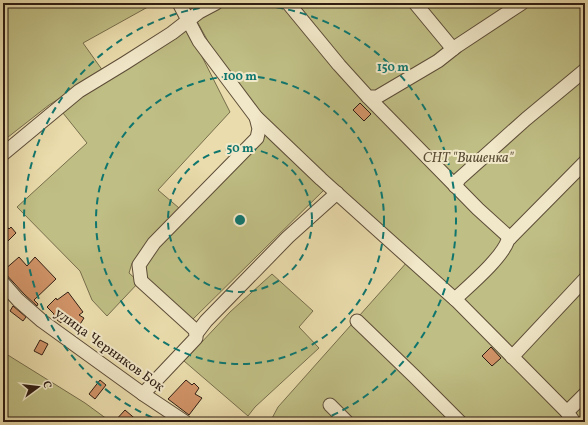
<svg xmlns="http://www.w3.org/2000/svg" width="588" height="425" viewBox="0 0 588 425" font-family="Vollkorn,serif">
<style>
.green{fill:#bfbe84;stroke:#776e4c}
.building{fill:#d19468;stroke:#2f1d13}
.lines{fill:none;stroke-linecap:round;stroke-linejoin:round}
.minor-casing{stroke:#5e4d39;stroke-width:15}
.minor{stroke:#f1e8c9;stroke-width:13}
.ring{fill:none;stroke:#0f766e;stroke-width:2;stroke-dasharray:7 5}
.labels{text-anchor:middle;stroke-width:4;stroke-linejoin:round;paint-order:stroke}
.park-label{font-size:14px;font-style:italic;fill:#5a4d35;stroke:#f1e8c9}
.street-label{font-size:14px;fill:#2f1d13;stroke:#f1e8c9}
.centre{fill:#0f766e;stroke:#f1e8c9;stroke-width:2}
.ring-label{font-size:12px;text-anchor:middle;font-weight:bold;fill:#0f766e;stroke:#f1e8c9;stroke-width:4;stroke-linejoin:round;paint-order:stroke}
</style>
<rect width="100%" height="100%" fill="#eadcac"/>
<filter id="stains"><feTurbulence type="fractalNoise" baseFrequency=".005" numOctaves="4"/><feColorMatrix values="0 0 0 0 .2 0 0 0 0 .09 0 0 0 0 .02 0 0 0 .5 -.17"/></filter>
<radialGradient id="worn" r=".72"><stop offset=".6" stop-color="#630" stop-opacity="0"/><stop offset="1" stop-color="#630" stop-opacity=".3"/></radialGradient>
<!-- green -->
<g class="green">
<path d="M3,3H155L83,43L103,71L49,105L3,141Z"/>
<path d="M187,3H585V422H270L278,407L408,261L326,188L191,321L133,268L253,137L256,129Z"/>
<path d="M188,29L230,112L158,190L179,208L132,263L129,273L139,282L107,316L92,300L80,271L17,207L87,143L59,108Z"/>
<path d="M272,274L313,311L299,327L319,348L255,407L248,416L184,361L230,312Z"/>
<path d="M3,352L85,403L111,422H3Z"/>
</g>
<!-- building -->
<g class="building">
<path d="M360,103L371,114L364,121L353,110Z"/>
<path d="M3,222L9,229L11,227L16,233L3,246Z"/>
<path d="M19,257L27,266L35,257L56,279L34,300L38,304L37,306L24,294L3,271Z"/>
<path d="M68,292L83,312L79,315L84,318L77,329L63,320L61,323L52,316L54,314L47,307L56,298L57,300Z"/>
<path d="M13,306L26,317L23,321L10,311Z"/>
<path d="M40,340L48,344L42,355L34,351Z"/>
<path d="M491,347L501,358L492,366L482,356Z"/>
<path d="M100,380L106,385L95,399L89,394Z"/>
<path d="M186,380L192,385L194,383L199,388L195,394L202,398L189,415L168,399Z"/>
<path d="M125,410L139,422H114Z"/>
</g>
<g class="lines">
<defs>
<g id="minor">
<path d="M179,3L199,41L256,117L321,179L458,302L567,412L574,422"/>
<path d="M288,3L339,65L368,97H377L438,61L457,46L522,3"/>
<path d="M415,3L453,49"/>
<path d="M368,97L478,209L510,238"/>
<path d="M3,154L79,91L125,63L172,33L199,12L216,3"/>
<path d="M455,186L459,179L526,119L585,70"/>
<path d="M3,283L18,300L42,321L143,394L185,422"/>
<path d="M455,299C470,285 502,258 508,240L585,162"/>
<path d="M357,321L414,376L460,422"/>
<path d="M196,334L206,321L288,237L337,193"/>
<path d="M512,357L585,279"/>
<path d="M143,394L196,338V334L195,330L141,281L139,265L154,243L257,138L259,129L256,117"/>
<path d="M330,405L347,422"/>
<path d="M567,412L585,394"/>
</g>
</defs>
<!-- minor casing -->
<use href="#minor" class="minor-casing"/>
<!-- minor -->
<use href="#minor" class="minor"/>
</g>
<!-- distance rings -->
<g class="ring">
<circle cx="240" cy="220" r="72"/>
<circle cx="240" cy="220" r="144"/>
<path d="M163 422A216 216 0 1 1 317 422"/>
</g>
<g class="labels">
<!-- park labels -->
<g class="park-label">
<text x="468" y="162">СНТ "Вишенка"</text>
</g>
<!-- street labels -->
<g class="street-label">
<text transform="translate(110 349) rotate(36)" y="5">улица Черников Бок</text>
</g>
</g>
<circle cx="240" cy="220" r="6" class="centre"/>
<g class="ring-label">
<text x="393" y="71">150 m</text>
<text x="240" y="80">100 m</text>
<text x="240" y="152">50 m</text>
</g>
<!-- margin -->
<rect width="588" height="425" fill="none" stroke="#eadcac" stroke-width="16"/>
<rect x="4" y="4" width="580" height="417" fill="none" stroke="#2f1d13" stroke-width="2"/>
<rect x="8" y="8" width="572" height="409" fill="none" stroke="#2f1d13"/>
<!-- north arrow -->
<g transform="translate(38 387) rotate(75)" stroke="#f1e8c9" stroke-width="3" paint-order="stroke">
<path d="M0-3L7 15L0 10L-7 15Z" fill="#2f1d13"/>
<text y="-6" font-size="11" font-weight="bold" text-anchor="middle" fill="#2f1d13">С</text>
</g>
<rect width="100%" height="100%" filter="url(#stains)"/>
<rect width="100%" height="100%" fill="url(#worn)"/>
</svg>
